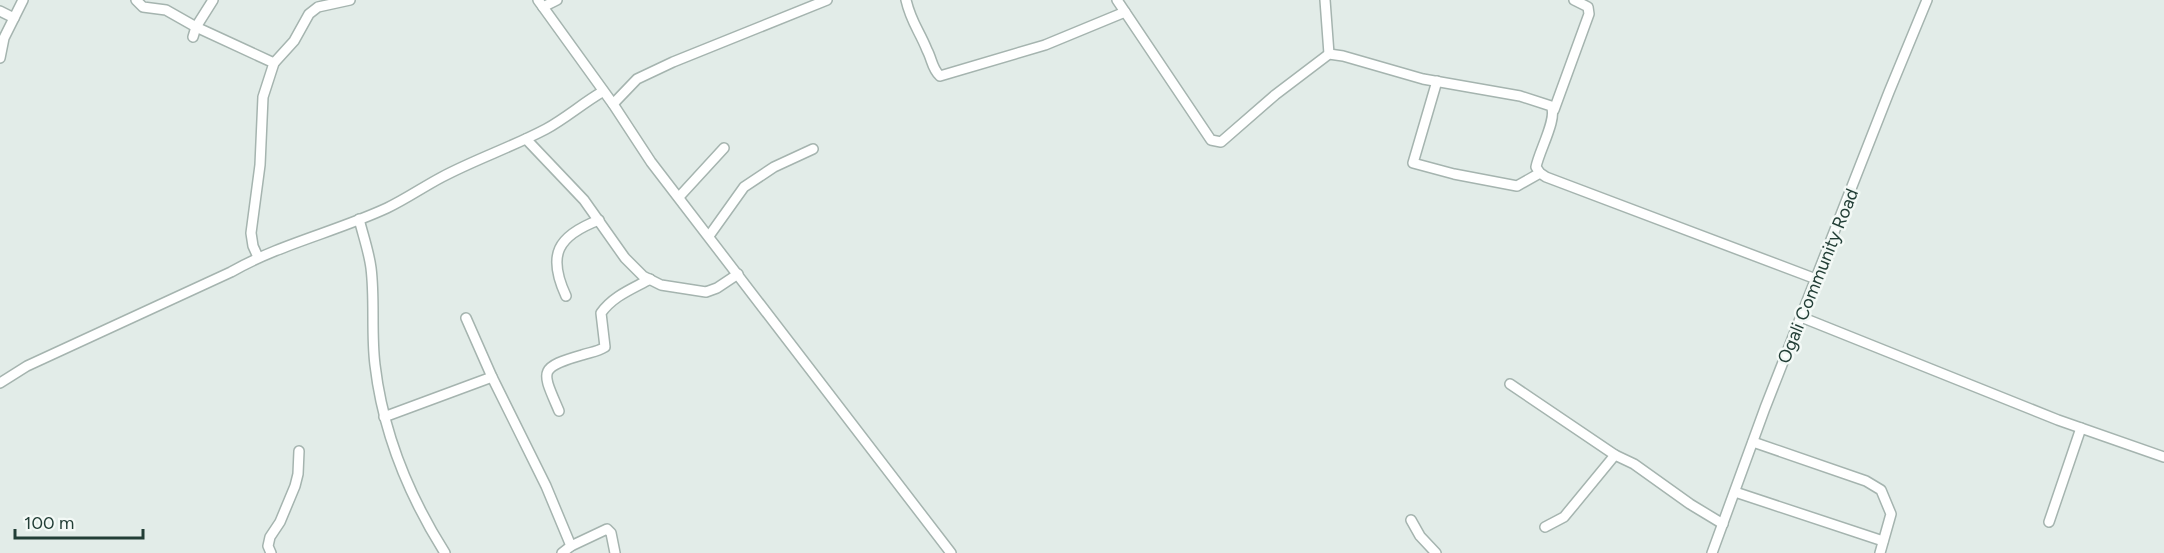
<svg xmlns="http://www.w3.org/2000/svg" width="2164" height="553" viewBox="0 0 2164 553" font-family="Figtree,sans-serif">
<style>
.lines{fill:none;stroke-linecap:round;stroke-linejoin:round}
.minor-casing{stroke:#a5b4af;stroke-width:12}
.minor{stroke:#fff;stroke-width:9}
.labels{text-anchor:middle;stroke-width:5;stroke-linejoin:round;paint-order:stroke}
.street-label{font-size:18px;fill:#223e36;stroke:#f3f9f6}
</style>
<rect width="100%" height="100%" fill="#e2ece8"/>
<g class="lines">
<defs>
<g id="minor">
<path d="M136,0L143,7L166,10L196,27L274,63L263,97L260,165L251,233L253,246L258,257"/>
<path d="M538,0L613,104L651,162L951,553"/>
<path d="M906,0C911,22 919,30 927,50C932,59 932,69 940,76L1045,45L1125,12"/>
<path d="M1117,0L1211,140L1221,142L1275,95L1329,54L1343,56L1423,79L1520,96L1551,106C1558,118 1539,151 1536,167L1540,173L1546,177L1816,279"/>
<path d="M1325,0L1329,54"/>
<path d="M543,7L557,0"/>
<path d="M0,11L14,18"/>
<path d="M193,37L196,27L213,0"/>
<path d="M0,58L4,38L23,0"/>
<path d="M274,63L294,41L309,14L318,7L350,0"/>
<path d="M1437,81L1413,163L1454,174L1517,186L1540,173"/>
<path d="M613,104L637,79L673,62L827,0"/>
<path d="M1554,110L1589,14L1588,7L1574,0"/>
<path d="M526,139L584,200L625,258L643,276L661,285L706,292L717,288L738,274"/>
<path d="M679,197L724,148"/>
<path d="M359,219C363,235 369,252 371,268C375,300 371,333 375,365C383,433 409,496 445,553"/>
<path d="M709,236L744,187L774,167L813,149"/>
<path d="M566,296C547,255 557,236 599,220"/>
<path d="M1801,317L2058,420L2164,457"/>
<path d="M466,318L492,377L546,486L571,546"/>
<path d="M0,383L27,366L231,272C280,244 335,232 387,208C406,199 423,187 442,177C476,159 512,147 546,129C566,118 583,103 602,92"/>
<path d="M1510,384L1615,455L1634,464L1690,504L1723,524"/>
<path d="M559,411C542,371 537,368 582,355C591,352 597,352 605,347L601,313C613,296 632,289 650,279"/>
<path d="M384,417L492,377"/>
<path d="M1753,442L1866,481L1881,490L1891,514L1880,553"/>
<path d="M1735,492L1883,541"/>
<path d="M1411,520L1420,536L1436,553"/>
<path d="M2049,522L2081,428"/>
<path d="M1545,527L1564,517L1615,455"/>
<path d="M271,553L268,546L270,537L280,522L295,486L298,474L299,451"/>
<path d="M562,553L571,546L607,529L611,533L615,553"/>
<path d="M1712,553L1765,408L1889,92L1927,0"/>
</g>
</defs>
<!-- minor casing -->
<use href="#minor" class="minor-casing"/>
<!-- minor -->
<use href="#minor" class="minor"/>
</g>
<g class="labels">
<!-- street labels -->
<g class="street-label">
<text transform="translate(1818 276) rotate(-68)" y="6">Ogali Community Road</text>
</g>
</g>
<!-- scale -->
<path d="M15 529v9h128v-9" fill="none" stroke="#223e36" stroke-width="3"/>
<text x="24" y="529" font-size="18" fill="#223e36" stroke="#f3f9f6" stroke-width="4.5" paint-order="stroke">100 m</text>
</svg>
